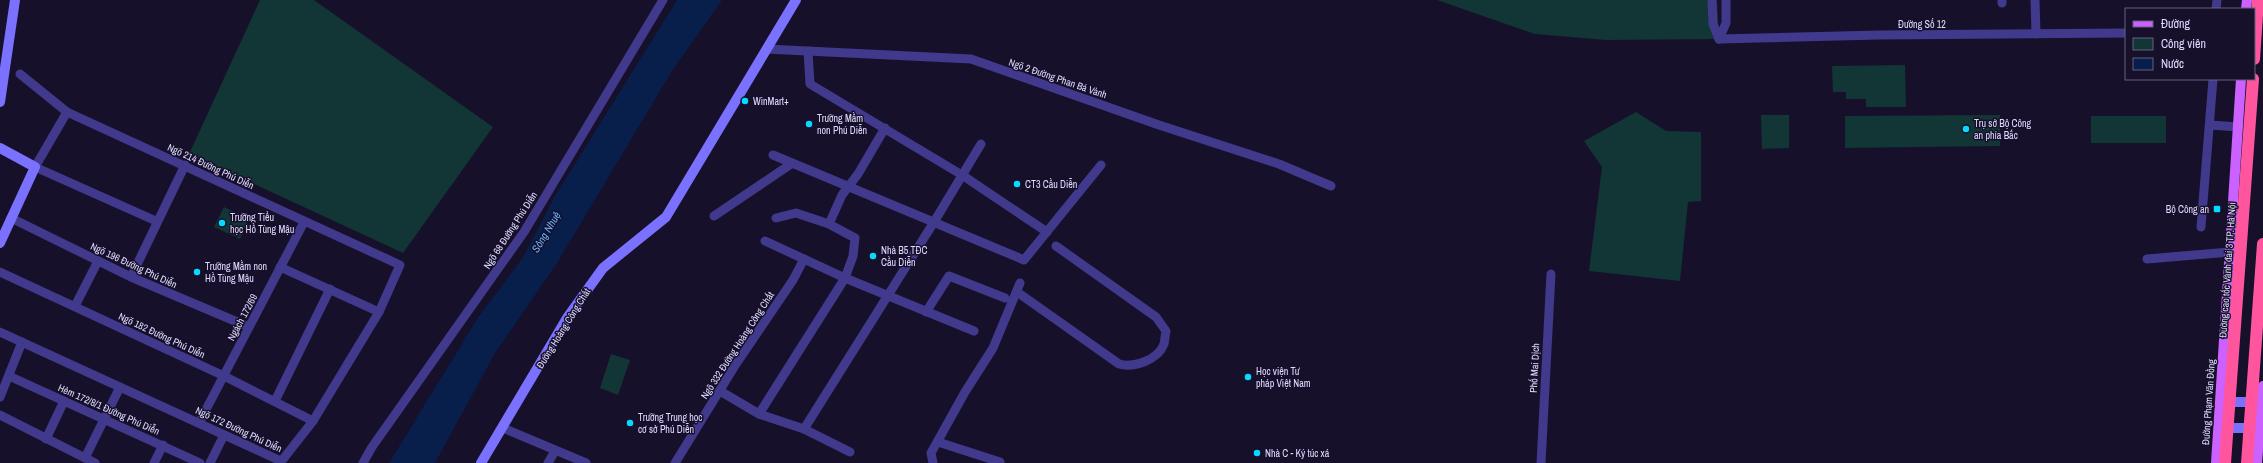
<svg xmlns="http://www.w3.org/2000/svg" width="2263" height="463" viewBox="0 0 2263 463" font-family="'Archivo Narrow',sans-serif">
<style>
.green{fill:#123535}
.water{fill:#081e4b}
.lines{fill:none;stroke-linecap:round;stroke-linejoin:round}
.street{stroke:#40398c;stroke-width:9}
.secondary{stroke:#7b71ff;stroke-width:10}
.primary{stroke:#cb61ff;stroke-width:10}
.highway{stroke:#ff559e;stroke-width:12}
.highway-bridge{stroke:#ff559e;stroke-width:12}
.poi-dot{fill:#06daff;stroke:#16102b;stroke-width:1.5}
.labels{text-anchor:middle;stroke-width:3;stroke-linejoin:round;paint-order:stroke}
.street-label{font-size:10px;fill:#e0daff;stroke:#16102b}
.poi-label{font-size:10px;fill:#e0daff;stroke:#16102b;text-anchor:start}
.water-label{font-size:11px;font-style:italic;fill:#68b2ff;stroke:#16102b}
</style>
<rect width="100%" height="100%" fill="#16102b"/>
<!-- green -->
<g class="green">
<path d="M260,0H314L493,127L403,253L189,154Z"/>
<path d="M1437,0H1717L1719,39L1606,40L1535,34Z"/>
<path d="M1905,65L1906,107H1866V99H1846V92H1833L1832,66Z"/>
<path d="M1636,112L1666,131L1701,132V201L1688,202L1680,281L1589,271L1602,167L1584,141Z"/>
<path d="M1761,115H1789V148L1762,149Z"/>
<path d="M2000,115V146L1845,148V116Z"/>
<rect x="2091" y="116" width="75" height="27"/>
<path d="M224,207L249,219L240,239L214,227Z"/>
<path d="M611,354L630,360L618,395L600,388Z"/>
</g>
<!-- water -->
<path class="water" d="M677,0H722L672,71L557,263L495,353L435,463H389L479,316L522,259L555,196Z"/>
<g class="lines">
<!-- street -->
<g class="street">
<path d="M1712,0L1713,24L1719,39"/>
<path d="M2002,0V3"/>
<path d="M2035,0L2036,34"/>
<path d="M2216,9L2217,0"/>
<path d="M1719,39L1879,35L2126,33"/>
<path d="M1719,39L1726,23V0"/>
<path d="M766,49L971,59L1159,125L1279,164L1331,186"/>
<path d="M808,51L810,84L962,175L1047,232"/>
<path d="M20,74L67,112L400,265L379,312L313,421L280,463"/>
<path d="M67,112L35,167L156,221"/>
<path d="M2210,125L2238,127"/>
<path d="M773,155L1024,260L1101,165"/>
<path d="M714,216L791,164"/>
<path d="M11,218L131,277L249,327"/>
<path d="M829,224L842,195L858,174L885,128"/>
<path d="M2201,227L2213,79"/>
<path d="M765,241L845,278L974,331"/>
<path d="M2147,259L2230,252"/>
<path d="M280,267L379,312"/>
<path d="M0,272L224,376L313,421"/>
<path d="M131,277L185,165"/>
<path d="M1017,292L1119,364C1134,368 1158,360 1164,344C1165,340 1165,335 1166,331L1156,317L1056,246"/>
<path d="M75,306L98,261"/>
<path d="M926,312L949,276L1005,298"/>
<path d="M0,332L281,461"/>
<path d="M9,376L200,463"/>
<path d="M720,391L759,414L804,429L850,452"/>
<path d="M0,397L22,342"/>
<path d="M275,401L330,289"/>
<path d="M759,414L845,278L853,256L855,238L829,224L796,213L776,218"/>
<path d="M0,415L95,463"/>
<path d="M199,423L304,222"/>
<path d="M503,428L586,463"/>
<path d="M804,429L934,222L981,144"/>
<path d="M46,439L64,401"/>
<path d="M938,442L1000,462"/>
<path d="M85,458L120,387"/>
<path d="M154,463L163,445"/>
<path d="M210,463L224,435"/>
<path d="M363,463L372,447L524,232L663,0"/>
<path d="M548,463L555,451"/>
<path d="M675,463L736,364L793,280L804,259"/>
<path d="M933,463L931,453L965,392L993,348L1020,283"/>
<path d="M1541,463L1551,274"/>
</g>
<!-- secondary -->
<g class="secondary">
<path d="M0,102L15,0"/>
<path d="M0,148L35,167L0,243"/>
<path d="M2223,402H2259"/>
<path d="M2220,428H2256"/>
<path d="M481,463L567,318L603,268L666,217L796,0"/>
</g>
<!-- primary -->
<g class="primary">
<path d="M2246,9L2247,0"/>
<path d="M2216,463L2241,79"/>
<path d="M2257,463L2263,386"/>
</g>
<!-- highway -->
<path class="highway" d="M2254,59L2258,0"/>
<!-- highway-bridge -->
<g class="highway-bridge">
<path d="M2225,463L2253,79"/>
<path d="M2247,463L2263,244"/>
</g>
</g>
<!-- markers -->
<g class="poi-dot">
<circle cx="745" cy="101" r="4"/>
<circle cx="809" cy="124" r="4"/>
<circle cx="1966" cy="129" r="4"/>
<circle cx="1017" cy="184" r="4"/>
<rect x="2213" y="205" width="8" height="8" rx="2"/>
<circle cx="222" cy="223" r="4"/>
<circle cx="873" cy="256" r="4"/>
<circle cx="197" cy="272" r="4"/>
<circle cx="1248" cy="377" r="4"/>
<circle cx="630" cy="423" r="4"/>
<circle cx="1257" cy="453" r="4"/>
</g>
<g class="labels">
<!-- street labels -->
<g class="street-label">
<text x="1922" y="28">Đường Số 12</text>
<text transform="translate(1058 78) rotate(19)" y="4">Ngõ 2 Đường Phan Bá Vành</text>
<text transform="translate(211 166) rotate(25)" y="4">Ngõ 214 Đường Phú Diễn</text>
<text transform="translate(510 230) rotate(-57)" y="4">Ngõ 68 Đường Phú Diễn</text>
<text transform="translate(134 265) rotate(25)" y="4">Ngõ 196 Đường Phú Diễn</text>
<text transform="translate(2227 270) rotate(-86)" y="4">Đường cao tốc Vành đai 3 TP. Hà Nội</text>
<text transform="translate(242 317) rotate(-62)" y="4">Ngách 172/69</text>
<text transform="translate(563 328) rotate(-58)" y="4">Đường Hoàng Công Chất</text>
<text transform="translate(162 335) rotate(25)" y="4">Ngõ 182 Đường Phú Diễn</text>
<text transform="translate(737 345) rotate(-57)" y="4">Ngõ 332 Đường Hoàng Công Chất</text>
<text transform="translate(1534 368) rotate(-87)" y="4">Phố Mai Dịch</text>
<text transform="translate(2208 402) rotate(-86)" y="4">Đường Phạm Văn Đồng</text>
<text transform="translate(109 409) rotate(24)" y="4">Hẻm 172/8/1 Đường Phú Diễn</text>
<text transform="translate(239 429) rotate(25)" y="4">Ngõ 172 Đường Phú Diễn</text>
</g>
<!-- poi labels -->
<g class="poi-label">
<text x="753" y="105">WinMart+</text>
<text x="817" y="122">Trường Mầm<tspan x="817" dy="12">non Phú Diễn</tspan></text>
<text x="1974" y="127">Trụ sở Bộ Công<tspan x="1974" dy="12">an phía Bắc</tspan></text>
<text x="1025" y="188">CT3 Cầu Diễn</text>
<text x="2209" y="213" text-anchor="end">Bộ Công an</text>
<text x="230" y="221">Trường Tiểu<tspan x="230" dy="12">học Hồ Tùng Mậu</tspan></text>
<text x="881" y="254">Nhà B5 TĐC<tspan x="881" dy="12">Cầu Diễn</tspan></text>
<text x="205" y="270">Trường Mầm non<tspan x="205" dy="12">Hồ Tùng Mậu</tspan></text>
<text x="1256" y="375">Học viện Tư<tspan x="1256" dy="12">pháp Việt Nam</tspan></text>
<text x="638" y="421">Trường Trung học<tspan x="638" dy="12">cơ sở Phú Diễn</tspan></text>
<text x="1265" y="457">Nhà C - Ký túc xá</text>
</g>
<!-- water labels -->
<g class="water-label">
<text transform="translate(546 232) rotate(-59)" y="4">Sông Nhuệ</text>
</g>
</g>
<!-- legend -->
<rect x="2125" y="8" width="130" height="72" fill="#16102b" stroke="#676180"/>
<rect x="2133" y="21" width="20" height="6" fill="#cb61ff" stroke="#676180"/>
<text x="2161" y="28" font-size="12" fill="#e0daff">Đường</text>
<rect x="2133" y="38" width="20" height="12" fill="#123535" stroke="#676180"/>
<text x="2161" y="48" font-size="12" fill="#e0daff">Công viên</text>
<rect x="2133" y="58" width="20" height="12" fill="#081e4b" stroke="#676180"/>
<text x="2161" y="68" font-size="12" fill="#e0daff">Nước</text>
</svg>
